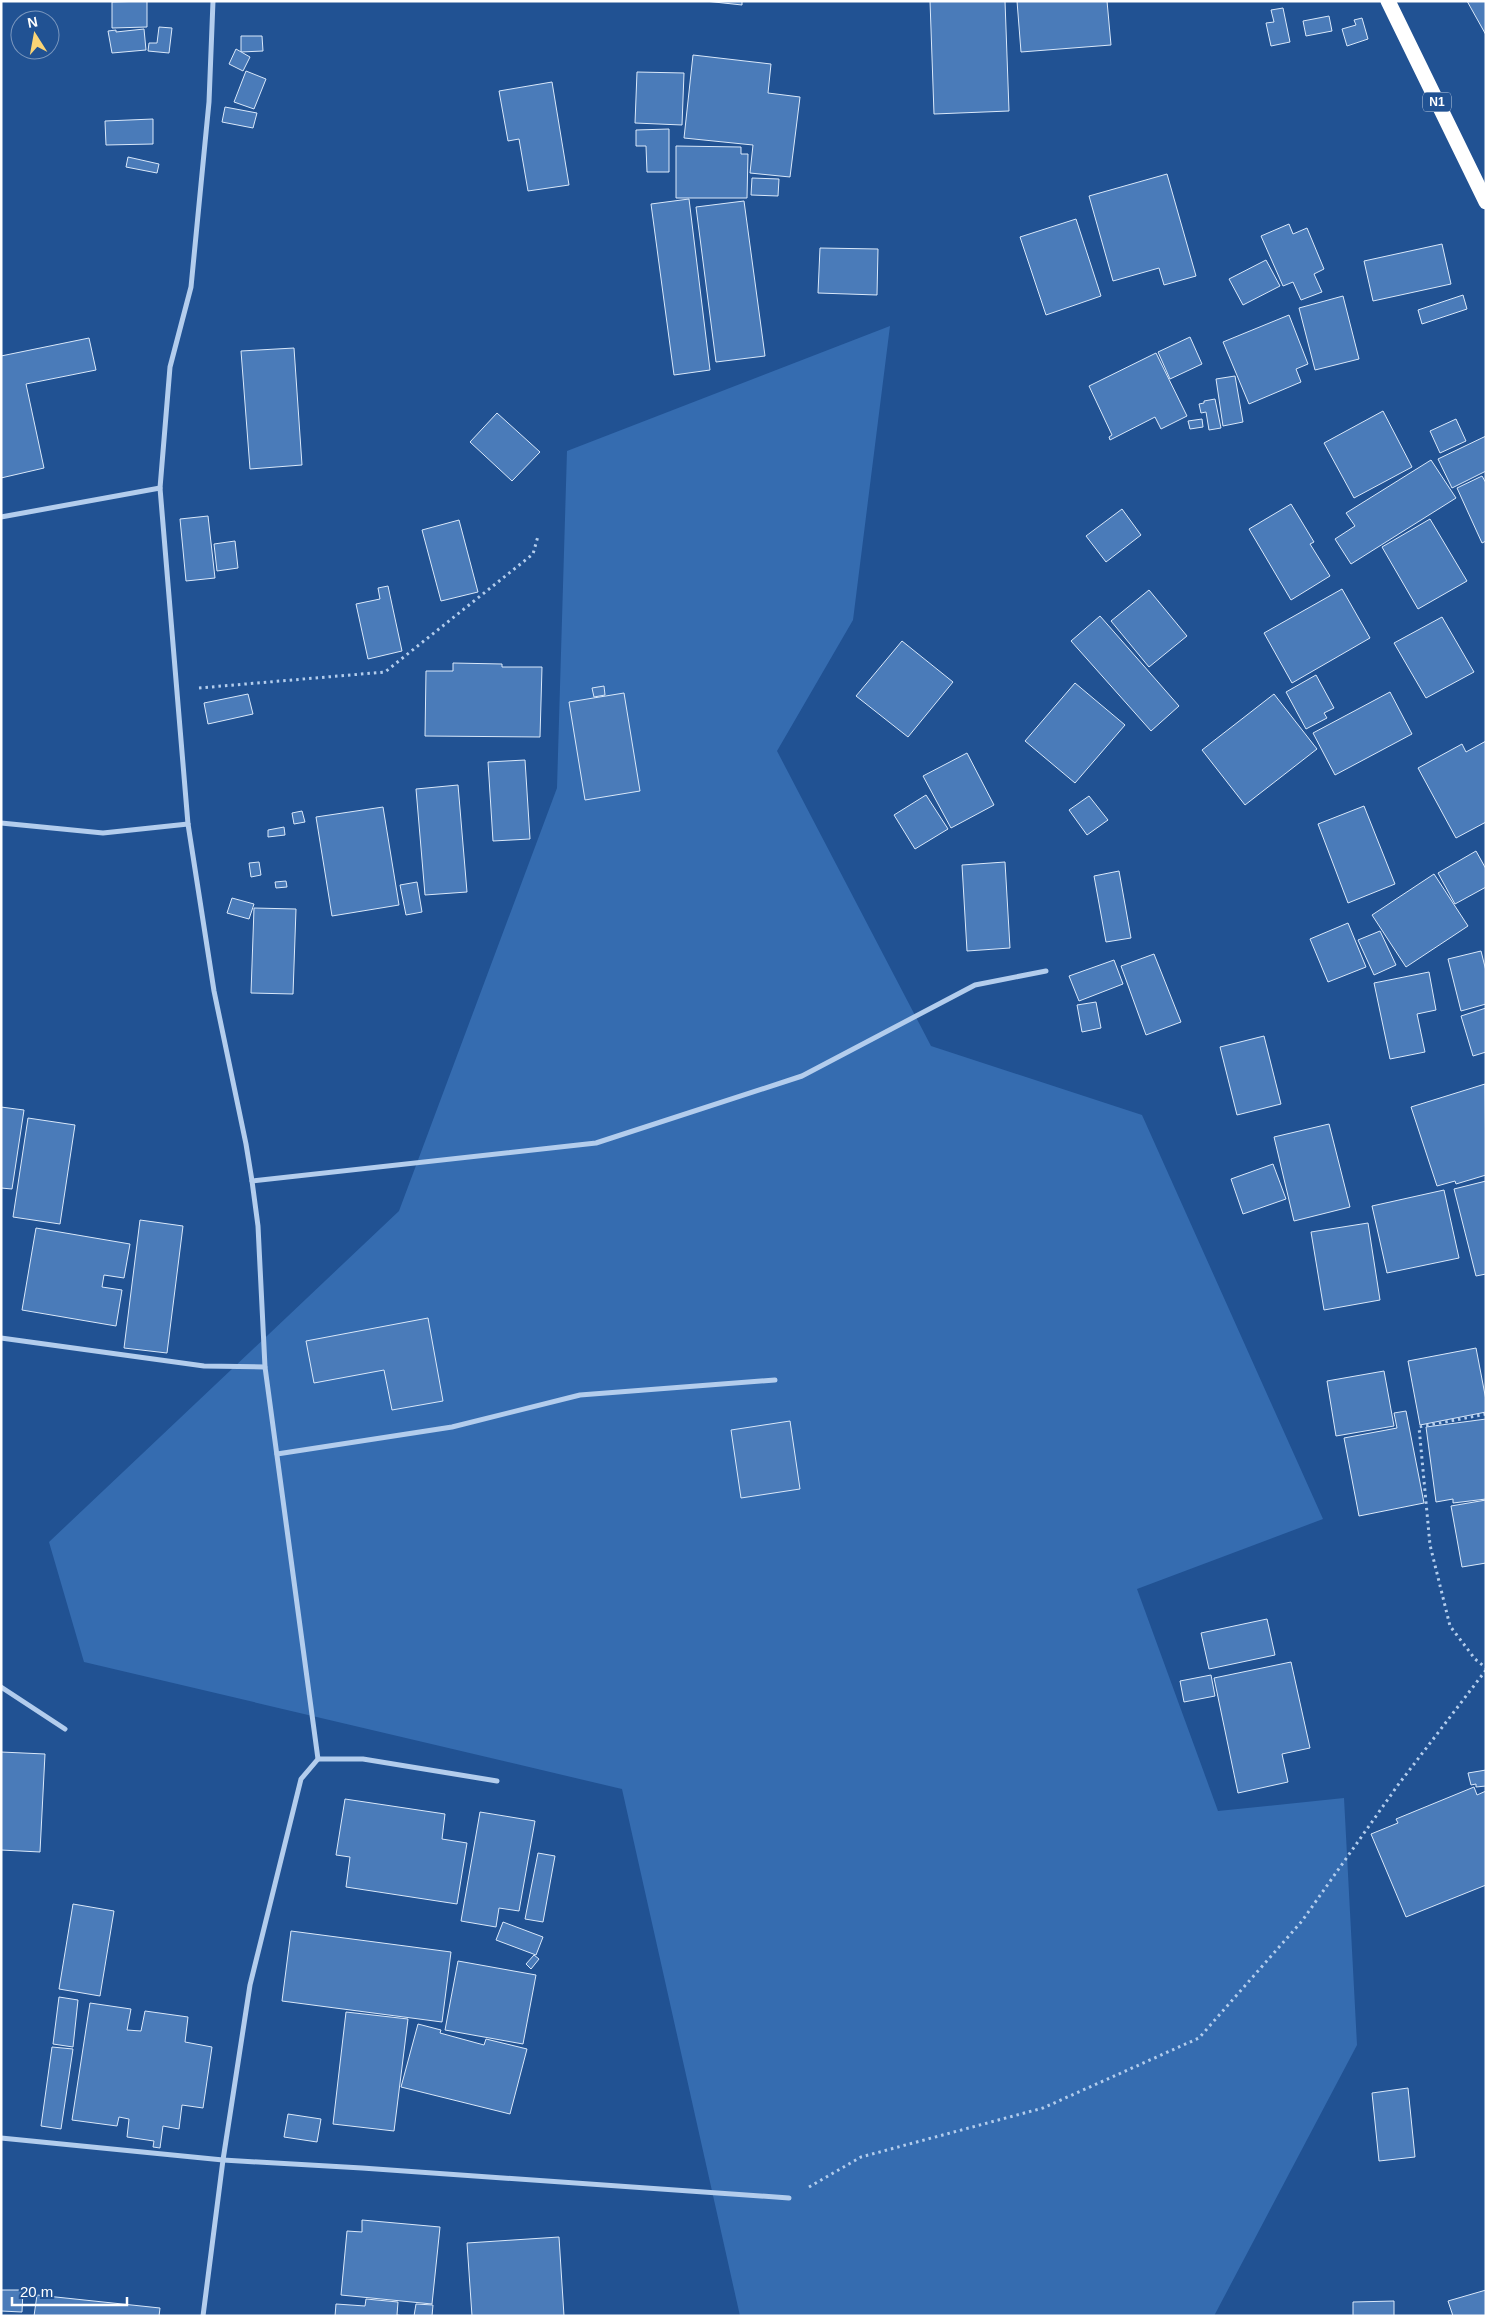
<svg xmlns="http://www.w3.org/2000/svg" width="1487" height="2317" viewBox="0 0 1487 2317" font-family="Arial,sans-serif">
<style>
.green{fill:#356cb0}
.building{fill:#4a7bb9;stroke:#d9e8fa}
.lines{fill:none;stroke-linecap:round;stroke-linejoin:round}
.path{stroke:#b3cded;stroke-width:3;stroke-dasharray:2.5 4;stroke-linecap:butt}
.street{stroke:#b3cded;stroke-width:5}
.highway{stroke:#fff;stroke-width:15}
.labels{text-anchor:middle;stroke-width:4.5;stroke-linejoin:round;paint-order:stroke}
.shield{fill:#215293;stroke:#bccbdf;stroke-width:1}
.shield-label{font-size:12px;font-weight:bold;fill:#fff}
</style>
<rect width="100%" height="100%" fill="#215293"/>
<!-- green -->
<path class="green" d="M890,326L853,620L777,751L931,1046L1142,1115L1323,1519L1137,1589L1218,1811L1344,1798L1357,2045L1214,2316H740L622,1789L84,1662L49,1542L399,1211L557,788L567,451Z"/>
<!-- building -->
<g class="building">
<path d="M147,1V27L112,28V2Z"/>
<path d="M705,1H742V5Z"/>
<path d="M930,1H1005L1009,111L934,114Z"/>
<path d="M1017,1H1107L1111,45L1021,52Z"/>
<path d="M1467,1H1486V35Z"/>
<path d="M1283,8L1290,42L1271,46L1266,23L1274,22L1271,10Z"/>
<path d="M1329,16L1332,31L1306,36L1303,21Z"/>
<path d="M1362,18L1368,39L1347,46L1342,29L1356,25L1354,20Z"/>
<path d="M159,27L172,28L169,53L148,51L149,43H157Z"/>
<path d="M144,29L146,50L112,53L108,31L116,30V32Z"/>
<path d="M241,36H262L263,51L241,52Z"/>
<path d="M236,49L250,57L243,71L229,64Z"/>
<path d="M693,55L771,64L768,93L800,97L790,177L750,173L753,145L684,138Z"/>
<path d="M246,71L266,79L254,109L234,102Z"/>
<path d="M637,72L684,73L682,125L635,123Z"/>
<path d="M552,82L569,185L528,191L519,139L508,141L499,91Z"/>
<path d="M225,107L257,113L253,128L222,122Z"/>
<path d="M153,119V144L106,145L105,121Z"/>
<path d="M669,129V172H647L646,146H636V130Z"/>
<path d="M676,146L741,147V154H748L747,198H676Z"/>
<path d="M128,157L159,164L157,173L126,167Z"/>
<path d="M1167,174L1196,276L1164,285L1159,268L1113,281L1089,196Z"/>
<path d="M752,178L779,179L778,196L751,195Z"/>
<path d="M689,199L710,370L674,375L651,204Z"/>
<path d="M744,201L765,356L716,362L696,207Z"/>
<path d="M1076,219L1101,296L1046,315L1020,237Z"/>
<path d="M1289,224L1293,234L1307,228L1324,269L1314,274L1322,292L1301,300L1293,282L1283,286L1261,236Z"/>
<path d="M1442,244L1451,284L1373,301L1364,261Z"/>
<path d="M820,248L878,249L877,295L818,293Z"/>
<path d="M1266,260L1280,286L1243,305L1229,279Z"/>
<path d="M1463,295L1467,309L1422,324L1418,310Z"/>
<path d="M1343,296L1359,359L1315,370L1299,308Z"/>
<path d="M1289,315L1308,364L1296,369L1301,382L1249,404L1223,342Z"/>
<path d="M1190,337L1202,364L1170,379L1158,352Z"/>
<path d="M89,338L96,370L26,384L44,468L1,478V356Z"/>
<path d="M294,348L302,465L250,469L241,351Z"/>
<path d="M1156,353L1187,416L1161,429L1155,417L1110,440L1109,437L1112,435L1089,386Z"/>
<path d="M1235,376L1243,422L1223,426L1216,379Z"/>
<path d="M1215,399L1221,428L1209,430L1206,412L1201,413L1199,404L1204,403V401Z"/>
<path d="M1383,411L1412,467L1354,498L1324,443Z"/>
<path d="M497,413L540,452L512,481L470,442Z"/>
<path d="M1202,419L1203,427L1190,429L1188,421Z"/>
<path d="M1456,419L1466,441L1440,453L1430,431Z"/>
<path d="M1486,436V471L1452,488L1438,459Z"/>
<path d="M1431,460L1456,498L1351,564L1335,539L1355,526L1346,513Z"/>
<path d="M1482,476L1486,483V541L1482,543L1457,488Z"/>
<path d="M1291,504L1314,542L1310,544L1330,576L1291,600L1249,529Z"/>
<path d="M1122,509L1141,535L1106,562L1086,536Z"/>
<path d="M208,516L215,578L186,581L180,519Z"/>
<path d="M1430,519L1467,581L1418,609L1382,547Z"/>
<path d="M459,520L478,592L441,601L422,530Z"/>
<path d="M235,541L238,568L217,571L214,544Z"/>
<path d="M388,586L402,651L368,659L356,604L380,599L378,588Z"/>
<path d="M1342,589L1370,638L1292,683L1264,633Z"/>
<path d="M1149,590L1187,636L1149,667L1111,621Z"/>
<path d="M1100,616L1179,706L1151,731L1071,641Z"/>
<path d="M1442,617L1474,672L1426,698L1394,643Z"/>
<path d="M902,641L953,682L908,737L856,696Z"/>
<path d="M453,663L502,664V667H542L540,737L425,736L426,671H453Z"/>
<path d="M1316,675L1334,708L1324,713L1327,718L1306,729L1286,692Z"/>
<path d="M1075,683L1125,725L1075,783L1025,741Z"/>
<path d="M604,686L605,695L594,697L592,688Z"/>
<path d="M1390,692L1412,734L1335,775L1313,733Z"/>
<path d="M624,693L640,791L585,800L569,702Z"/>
<path d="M248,694L253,714L208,724L204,703Z"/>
<path d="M1274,694L1317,749L1245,805L1202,750Z"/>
<path d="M1486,741V822L1456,838L1418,768L1462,744L1466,752Z"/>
<path d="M967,753L994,805L951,828L923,776Z"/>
<path d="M525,760L530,839L493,841L488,762Z"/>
<path d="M458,785L467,892L425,895L416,789Z"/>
<path d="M926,795L948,829L915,849L894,815Z"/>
<path d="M1089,796L1108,820L1087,835L1069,810Z"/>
<path d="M1364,806L1395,884L1348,903L1318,824Z"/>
<path d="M383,807L399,905L332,916L316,817Z"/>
<path d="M302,811L305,822L294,824L292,813Z"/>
<path d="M284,827L285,835L268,837V830Z"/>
<path d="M1476,851L1486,869V887L1455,904L1438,873Z"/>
<path d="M259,862L261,875L251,877L249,863Z"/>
<path d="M1005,862L1010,948L967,951L962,865Z"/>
<path d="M1119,871L1131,938L1106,942L1094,876Z"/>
<path d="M1434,874L1468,926L1406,967L1372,915Z"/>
<path d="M286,881L287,887L276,888L275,882Z"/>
<path d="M417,882L422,912L406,915L400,885Z"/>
<path d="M232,898L254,904L249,919L227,913Z"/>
<path d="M254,908L296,909L293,994L251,993Z"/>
<path d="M1348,923L1366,967L1328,982L1310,939Z"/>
<path d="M1380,931L1396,965L1374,975L1358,940Z"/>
<path d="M1481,951L1486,971V1004L1461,1011L1448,959Z"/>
<path d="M1154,954L1181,1022L1146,1035L1121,966Z"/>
<path d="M1114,960L1123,984L1079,1001L1069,976Z"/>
<path d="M1429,972L1436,1010L1417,1014L1425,1052L1390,1059L1374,983Z"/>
<path d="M1096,1002L1101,1028L1082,1032L1077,1005Z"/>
<path d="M1486,1008V1052L1473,1056L1461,1016Z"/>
<path d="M1264,1036L1281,1104L1237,1115L1220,1047Z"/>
<path d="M1485,1084L1486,1175L1456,1184L1455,1181L1437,1186L1411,1107Z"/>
<path d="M1,1107L24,1110L12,1189L1,1188Z"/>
<path d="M28,1118L75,1125L60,1224L13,1217Z"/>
<path d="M1329,1124L1350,1207L1294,1221L1274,1137Z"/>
<path d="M1273,1164L1286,1199L1243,1214L1231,1179Z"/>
<path d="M1486,1181V1274L1476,1276L1454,1189Z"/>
<path d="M1444,1190L1459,1258L1387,1273L1372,1206Z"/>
<path d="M140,1220L183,1226L167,1353L124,1348Z"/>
<path d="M1368,1223L1380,1300L1324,1310L1311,1232Z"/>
<path d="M36,1228L130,1244L124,1278L104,1275L102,1287L122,1290L116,1326L22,1310Z"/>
<path d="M428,1318L443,1401L392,1410L384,1370L314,1383L306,1341Z"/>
<path d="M1476,1348L1486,1400V1412L1420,1425L1408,1361Z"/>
<path d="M1384,1371L1394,1426L1336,1436L1327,1381Z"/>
<path d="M1406,1411L1424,1503L1359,1516L1344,1438L1397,1428L1394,1413Z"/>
<path d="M1486,1419V1499L1453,1503V1499L1436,1502L1426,1427Z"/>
<path d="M790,1421L800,1489L741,1498L731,1430Z"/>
<path d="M1486,1500V1563L1462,1567L1451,1506Z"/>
<path d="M1267,1619L1275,1655L1209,1669L1201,1633Z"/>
<path d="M1291,1662L1310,1748L1282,1754L1288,1782L1238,1793L1214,1678Z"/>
<path d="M1211,1675L1215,1696L1184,1702L1180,1681Z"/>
<path d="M1,1752L45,1754L40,1852L1,1850Z"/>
<path d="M1486,1770V1786L1476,1787V1784L1471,1785L1468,1773Z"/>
<path d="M1474,1787L1477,1795L1486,1791V1885L1406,1917L1371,1834L1398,1823L1396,1819Z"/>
<path d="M345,1799L445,1814L442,1839L467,1843L457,1904L346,1887L350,1857L336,1855Z"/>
<path d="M480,1812L535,1821L519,1911L499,1908L496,1927L461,1921Z"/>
<path d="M538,1853L555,1856L543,1922L525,1919Z"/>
<path d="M73,1904L114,1911L100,1996L59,1989Z"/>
<path d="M503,1922L543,1937L536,1955L496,1940Z"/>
<path d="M291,1931L451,1952L442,2022L282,2001Z"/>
<path d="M534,1955L539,1959L531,1969L526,1964Z"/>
<path d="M458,1961L536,1975L523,2044L445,2030Z"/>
<path d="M59,1997L78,2000L73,2047L53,2044Z"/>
<path d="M90,2003L131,2009L127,2030L141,2031L145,2011L188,2017L185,2042L212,2047L203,2108L182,2105L179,2129L163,2126L160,2148L153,2147L154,2141L127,2137L129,2119L119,2117L117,2126L72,2120Z"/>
<path d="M346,2012L408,2019L394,2131L333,2124Z"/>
<path d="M418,2024L441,2030L440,2033L484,2045L486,2039L527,2049L510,2114L401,2087Z"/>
<path d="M52,2047L73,2049L61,2129L41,2126Z"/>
<path d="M1408,2088L1415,2157L1379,2161L1372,2093Z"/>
<path d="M288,2114L321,2119L317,2142L284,2137Z"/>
<path d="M362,2220L440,2227L432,2304L341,2295L347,2231L362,2232Z"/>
<path d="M559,2237L564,2316H472L467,2243Z"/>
<path d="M1,2290H23L22,2312L1,2311Z"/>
<path d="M1486,2290V2316H1453L1448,2301Z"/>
<path d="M37,2295L160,2308L159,2316H34Z"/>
<path d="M366,2299L398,2302L397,2315L404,2316H335L336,2304L365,2306Z"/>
<path d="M1394,2301V2316H1353V2302Z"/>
<path d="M416,2304L433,2305L432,2316H414Z"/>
</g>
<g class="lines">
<!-- path -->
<g class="path">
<path d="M199,688L385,672L533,554L538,536"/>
<path d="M1486,1414L1419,1427L1430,1545L1450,1626L1475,1659L1486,1668"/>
<path d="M809,2187L861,2157L1043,2108L1199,2038L1302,1921L1398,1785L1486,1670"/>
</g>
<!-- street -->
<g class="street">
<path d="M1,517L160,488"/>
<path d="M1,823L103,833L188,824"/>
<path d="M252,1181L596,1143L802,1076L975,985L1046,971"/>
<path d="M1,1338L204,1366L265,1367"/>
<path d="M277,1454L452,1427L580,1395L775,1380"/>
<path d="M1,1687L65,1729"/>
<path d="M318,1759H363L497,1781"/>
<path d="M1,2138L223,2160L362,2168L789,2198"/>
<path d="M203,2316L223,2160L250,1985L301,1779L318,1759L265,1367L258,1226L252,1181L246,1144L214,991L188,824L160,488L170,367L191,287L209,102L213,1"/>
</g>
<!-- highway -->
<path class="highway" d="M1388,1L1486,202"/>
</g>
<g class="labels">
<!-- shield labels -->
<rect class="shield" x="1423" y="92.5" width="28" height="19" rx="4"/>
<g class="shield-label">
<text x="1437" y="106">N1</text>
</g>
</g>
<!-- border -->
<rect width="1487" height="2317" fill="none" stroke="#ffffff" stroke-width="5"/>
<!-- north arrow -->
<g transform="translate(35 35) rotate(349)"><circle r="24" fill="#215293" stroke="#7a97be"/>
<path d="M0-4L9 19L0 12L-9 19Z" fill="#fad475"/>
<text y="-8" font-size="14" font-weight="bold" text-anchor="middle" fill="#ffffff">N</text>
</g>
<!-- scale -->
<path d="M12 2297v8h115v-8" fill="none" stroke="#ffffff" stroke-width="2.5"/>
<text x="20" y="2297" font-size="15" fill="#ffffff" stroke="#215293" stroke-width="4" paint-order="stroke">20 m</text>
</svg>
